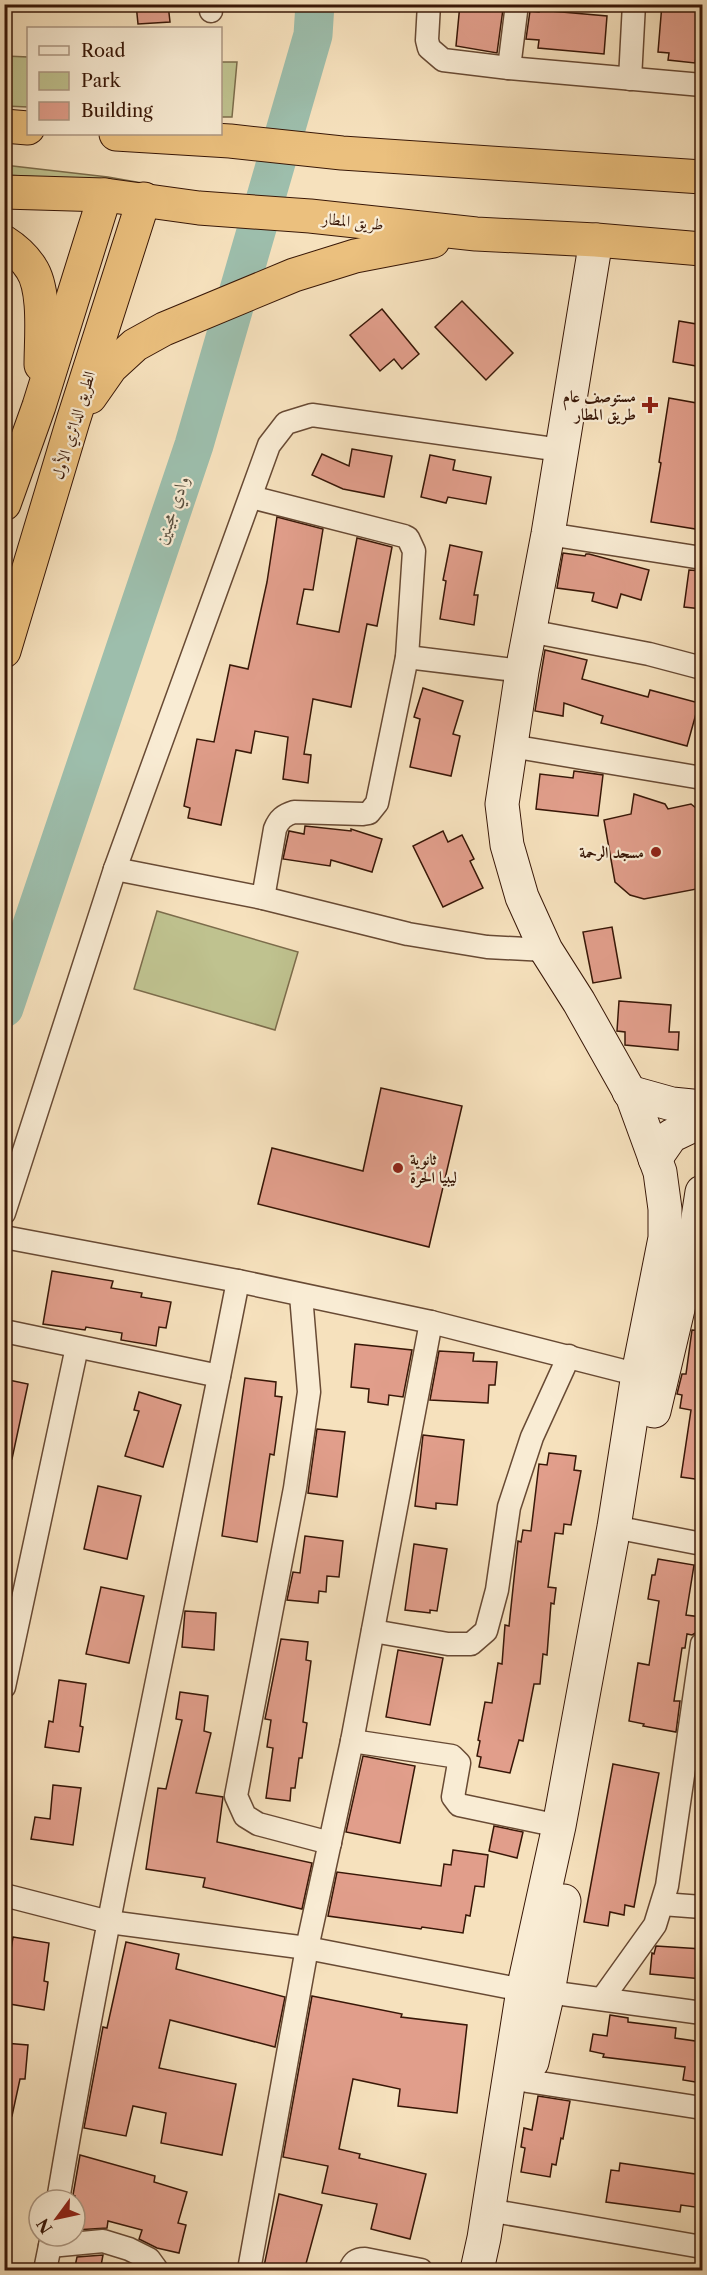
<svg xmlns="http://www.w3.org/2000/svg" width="707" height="2275" viewBox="0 0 707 2275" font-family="'Libre Caslon Text',Amiri,serif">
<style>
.green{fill:#bfc28f;stroke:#7c6c4b;stroke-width:1.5}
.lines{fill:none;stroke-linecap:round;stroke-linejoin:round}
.river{stroke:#9dbeac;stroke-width:39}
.building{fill:#e19e8b;stroke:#381707;stroke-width:1.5}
.street-casing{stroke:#684a34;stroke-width:25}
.secondary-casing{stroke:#381707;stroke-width:35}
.highway-casing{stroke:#381707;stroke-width:35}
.street{stroke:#f9ecd4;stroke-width:22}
.secondary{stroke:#f9ecd4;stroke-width:33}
.highway{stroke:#ebc07e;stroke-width:33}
.poi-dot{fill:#8f2418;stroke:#f9ecd4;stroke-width:2}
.labels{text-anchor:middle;stroke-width:4.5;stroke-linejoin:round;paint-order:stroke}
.street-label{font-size:16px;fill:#381707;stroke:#f9ecd4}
.poi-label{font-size:16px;font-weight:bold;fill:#381707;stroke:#f9ecd4;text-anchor:end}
.water-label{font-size:18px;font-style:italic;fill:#5b5141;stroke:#f9ecd4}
</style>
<rect width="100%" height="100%" fill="#f6e1bd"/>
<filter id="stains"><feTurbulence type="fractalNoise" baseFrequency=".00333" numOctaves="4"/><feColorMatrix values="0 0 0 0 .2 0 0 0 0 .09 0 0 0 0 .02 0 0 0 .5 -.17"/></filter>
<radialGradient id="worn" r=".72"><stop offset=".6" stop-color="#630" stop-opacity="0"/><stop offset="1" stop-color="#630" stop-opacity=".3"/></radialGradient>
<!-- green -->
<g class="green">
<path d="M5,56L28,57V107L5,106Z"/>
<path d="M220,62H237L232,117H221Z"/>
<path d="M4,165L108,177L142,183L5,175Z"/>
<path d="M157,911L298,952L275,1030L134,989Z"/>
</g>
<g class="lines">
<!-- river -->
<path class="river" d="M4,1008L194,445L313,35L315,4"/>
</g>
<!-- building -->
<g class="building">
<path d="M136,4H168L170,22L138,24Z"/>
<path d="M460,4H495V8L503,9L497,53L456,46Z"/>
<path d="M662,4H698L697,16H702V30L700,59L696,58L695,63L668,60L669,53L658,52Z"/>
<path d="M539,10L607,16L604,54L538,48L539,40L526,39L530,11L539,12Z"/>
<path d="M462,301L513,353L486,380L435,327Z"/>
<path d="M382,309L419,354L402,369L394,359L380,371L350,335Z"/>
<path d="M679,321L702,325V367L673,362Z"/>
<path d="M669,398L702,404V469L697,507L702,508V530L651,522L661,463L659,462Z"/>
<path d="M352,449L392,456L384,497L343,489L312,475L322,454L349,466Z"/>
<path d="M430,455L455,460L453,470L491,477L486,504L448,497L446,503L421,497Z"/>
<path d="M277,517L323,529L313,590L304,589L297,624L339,632L357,538L392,547L377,626L367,624L351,707L313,699L304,754L311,755L308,783L283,779L288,737L255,731L251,753L236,750L221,825L188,818L190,808L184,806L197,739L214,742L230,665L248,669L267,582Z"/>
<path d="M450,545L482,552L474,595H478L474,625L440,619L446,581L443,580Z"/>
<path d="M563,553L585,556L586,554H589L649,570L641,600L621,594L617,608L592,601L594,593L557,588Z"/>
<path d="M689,570L702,571V609L684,607Z"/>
<path d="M545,650L587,660L582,679L648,697L650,690L699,703L687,746L601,723L603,716L564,703L563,716L535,711Z"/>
<path d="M423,688L463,701L453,734L460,736L451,776L410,767L420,719L414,717Z"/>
<path d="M574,771L603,775L598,816L536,809L540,774L573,778Z"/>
<path d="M634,794L665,804L668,809L691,804L702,813V888L644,899L630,895L615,882L604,820L631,814Z"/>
<path d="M305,826L351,831V829L382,839L372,872L331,860L330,866L283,859L289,831L304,834Z"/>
<path d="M443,831L448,842L462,835L474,859L470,861L483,888L443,907L413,846Z"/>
<path d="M612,927L621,978L593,983L583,932Z"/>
<path d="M619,1001L671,1005L669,1032H679L678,1050L625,1045V1032L617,1031Z"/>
<path d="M381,1088L462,1106L429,1247L258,1204L272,1148L363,1171Z"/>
<path d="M52,1271L113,1281L111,1288L142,1293L141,1297L171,1302L166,1328L159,1327L156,1346L121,1340L122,1333L86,1327L85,1330L43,1324Z"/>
<path d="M692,1330L702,1331V1480L681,1477L691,1410L680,1408L682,1395L677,1394L682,1374H686Z"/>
<path d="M355,1344L412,1350L403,1397L389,1395L388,1405L368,1402L369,1389L351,1387Z"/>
<path d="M439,1351L474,1353L473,1361L497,1362L495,1385H489L488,1403L430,1400Z"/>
<path d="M245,1378L276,1382L275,1396L282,1397L274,1455L270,1454L257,1542L222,1536Z"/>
<path d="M4,1379L28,1384L12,1459L4,1458Z"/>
<path d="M139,1392L181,1405L163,1467L125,1456L139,1411L134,1410Z"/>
<path d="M317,1429L345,1432L337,1497L308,1493Z"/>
<path d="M423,1435L464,1440L457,1505L436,1503V1509L415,1506Z"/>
<path d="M549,1453L576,1456L574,1470L581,1471L571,1525L564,1524L563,1534L555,1533L548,1587L556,1588L554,1604L551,1603L547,1655L543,1654L540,1684H534L523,1741L519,1740L510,1773L479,1767L481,1757L477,1756L480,1741L478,1740L485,1702L492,1703L498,1663L502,1664L505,1625L509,1626L518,1541L521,1542L523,1530L531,1531L539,1464L547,1465Z"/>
<path d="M98,1486L141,1496L127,1559L84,1549Z"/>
<path d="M305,1536L343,1541L339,1577L327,1576L326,1592L319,1591L318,1603L287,1600L293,1572L300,1573Z"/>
<path d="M414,1544L447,1549L437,1611L430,1610V1613L405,1610Z"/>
<path d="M658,1559L694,1565L686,1615L701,1617L699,1631L692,1635L687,1634L685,1648H682L674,1701H680L676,1732L643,1726L644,1724L629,1721L638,1663L649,1665L659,1601L648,1599L652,1575H655Z"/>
<path d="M101,1587L144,1596L129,1663L86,1654Z"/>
<path d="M185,1611L216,1613L214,1650L182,1647Z"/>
<path d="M281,1639L308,1642L306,1660L311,1661L303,1722L307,1723L302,1758H299L295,1788H291L290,1801L266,1798L273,1748L267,1747L271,1720L265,1719Z"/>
<path d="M398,1650L443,1658L430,1725L386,1717Z"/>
<path d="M59,1680L86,1684L80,1726L83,1727L79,1752L45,1747L49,1721L53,1722Z"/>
<path d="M180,1692L208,1696L204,1731L211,1733L196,1793L223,1797L217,1842L312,1863L302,1909L203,1887L205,1878L146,1869L158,1788L166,1789L182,1720L176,1719Z"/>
<path d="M363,1756L415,1766L400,1843L346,1832Z"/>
<path d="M613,1764L659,1773L634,1907L625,1905L624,1915L610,1912L608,1926L584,1922Z"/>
<path d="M53,1785L81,1788L73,1845L31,1839L35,1817L50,1819Z"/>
<path d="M494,1826L523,1832L517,1858L489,1851Z"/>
<path d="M453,1850L488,1855L484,1887L475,1886L470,1916L466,1915L463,1933L422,1927L421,1929L328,1916L337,1872L441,1886L444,1864L451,1865Z"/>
<path d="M13,1937L49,1943L44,1981L48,1982L44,2010L4,2003V1975H7Z"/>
<path d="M126,1942L179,1954L176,1969L285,1997L275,2047L170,2020L159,2068L236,2084L222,2155L161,2143L166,2113L133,2106L126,2136L84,2128L103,2027L107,2028Z"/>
<path d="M656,1946L702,1949V1979L650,1974L652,1953L654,1954Z"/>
<path d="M312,1996L402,2014L401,2017L467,2025L457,2113L398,2106L400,2089L353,2079L339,2149L360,2154L359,2158L426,2174L410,2239L371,2229L377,2204L322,2193L328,2166L283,2157Z"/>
<path d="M610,2015L628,2018V2022L676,2028L675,2038L702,2042V2083L683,2080L685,2067L603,2057L604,2054L590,2051L593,2034L607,2036Z"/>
<path d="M4,2043L28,2045L25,2079H20L12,2116L4,2115Z"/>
<path d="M538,2096L570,2101L563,2139L561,2138L556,2165L552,2164L550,2177L521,2172L525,2148L521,2147L524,2128L532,2130Z"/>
<path d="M80,2155L155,2176L154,2182L187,2192L178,2223L186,2225L179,2253L157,2248L139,2239L142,2230L108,2221L107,2228L75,2230V2196L73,2195Z"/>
<path d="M620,2163L702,2175V2208L681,2205L680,2212L606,2202L611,2170L619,2171Z"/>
<path d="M279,2194L322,2205L304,2271H263Z"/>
<path d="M103,2255L100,2271H74L77,2257Z"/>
</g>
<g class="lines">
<defs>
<g id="street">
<path d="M210,4L211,11"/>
<path d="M429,4L427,40L429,48L443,60L509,68L702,85"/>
<path d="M509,68L517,4"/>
<path d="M630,79L634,4"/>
<path d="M251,497L404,536L408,538L414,551L407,657L377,803L369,813L363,814L294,812C284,815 279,819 275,829L263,898"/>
<path d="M548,534L702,558"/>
<path d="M529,631L649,654L702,668"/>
<path d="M407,657L522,671"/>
<path d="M511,746L702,778"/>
<path d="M115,869L263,898L408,934L487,947L546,950"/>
<path d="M4,1213L115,869L269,445L286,423L312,415L561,450"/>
<path d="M4,1237L238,1281L431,1322L651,1378"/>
<path d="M301,1295L309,1392L295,1488L236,1796L245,1816L258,1824L330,1843"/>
<path d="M4,1331L219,1376"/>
<path d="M614,1527L702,1544"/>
<path d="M373,1631L448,1644H471L486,1631L497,1590L509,1507L532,1437L569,1356"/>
<path d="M4,1687L77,1347"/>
<path d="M352,1741L452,1756L459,1763L453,1797L459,1805L559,1826"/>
<path d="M4,1895L109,1922L307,1948L523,1990L548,1992L702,2013"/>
<path d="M662,1904L702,1907"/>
<path d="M602,1999L655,1925L667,1886L702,1644"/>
<path d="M527,2081L702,2108"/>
<path d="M58,2200C110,1892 178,1587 238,1281"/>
<path d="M488,2210L702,2247"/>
<path d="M50,2246L103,2241L129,2249L149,2259L157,2270"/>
<path d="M45,2270L52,2236"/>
<path d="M249,2270L307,1948L352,1741L431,1322"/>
<path d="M350,2270C353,2262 356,2259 365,2259L421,2270"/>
</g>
<g id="secondary">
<path d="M629,1092L672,1104L702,1107"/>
<path d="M655,1159L671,1136L702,1121"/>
<path d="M654,1411L695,1237L702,1192"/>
<path d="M532,2062L548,1992L564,1901"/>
<path d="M477,2270L484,2238L523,1990L559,1826L614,1527L638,1374L665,1238V1209L660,1172L633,1098L579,1002L546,950L522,897L507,845L502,804L522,671L548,534L596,240"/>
</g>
<g id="highway">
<path d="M4,126L28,128"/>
<path d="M116,134L230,141L342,153L702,177"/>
<path d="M4,192L105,195L199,208L310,216L476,234L596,240L702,249"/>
<path d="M4,242C15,249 24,257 31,268C46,290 41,338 41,365"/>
<path d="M90,397L111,367L135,345L164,329L294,275L355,256L433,241"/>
<path d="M4,504L39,406L105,195"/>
<path d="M4,651L73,421L144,199"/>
</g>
</defs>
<!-- street casing -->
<use href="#street" class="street-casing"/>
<!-- secondary casing -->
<use href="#secondary" class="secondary-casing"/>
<!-- highway casing -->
<use href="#highway" class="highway-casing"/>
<!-- street -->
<use href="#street" class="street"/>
<!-- secondary -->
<use href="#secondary" class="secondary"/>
<!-- highway -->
<use href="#highway" class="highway"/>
</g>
<!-- markers -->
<g class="poi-dot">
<path d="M647 396h6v6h6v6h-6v6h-6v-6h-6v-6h6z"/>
<circle cx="656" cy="852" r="6"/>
<circle cx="398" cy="1168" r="6"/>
</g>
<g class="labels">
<!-- street labels -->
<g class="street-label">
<text transform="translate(353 221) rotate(6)" y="6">طريق المطار</text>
<text transform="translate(73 425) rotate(-73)" y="6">الطريق الدائري الأول</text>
</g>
<!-- poi labels -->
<g class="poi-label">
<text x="636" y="402">مستوصف عام<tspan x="636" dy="18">طريق المطار</tspan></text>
<text x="644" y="858">مسجد الرحمة</text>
<text x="410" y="1165" text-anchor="start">ثانوية<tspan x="410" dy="18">ليبيا الحرة</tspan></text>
</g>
<!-- water labels -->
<g class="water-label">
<text transform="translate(172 510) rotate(-71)" y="6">وادي مجينين</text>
</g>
</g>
<!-- margin -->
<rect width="707" height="2275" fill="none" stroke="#f6e1bd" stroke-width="24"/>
<rect x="6" y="6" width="695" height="2263" fill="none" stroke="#381707" stroke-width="3"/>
<rect x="12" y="12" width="683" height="2251" fill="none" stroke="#381707" stroke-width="1.5"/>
<!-- legend -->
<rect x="27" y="27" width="195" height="108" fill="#f9ecd4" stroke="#ac9782" stroke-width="1.5"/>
<rect x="39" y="46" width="30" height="9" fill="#f9ecd4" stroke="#ac9782" stroke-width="1.5"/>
<text x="81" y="57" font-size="18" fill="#381707">Road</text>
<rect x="39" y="72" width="30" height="18" fill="#bfc28f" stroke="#ac9782" stroke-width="1.5"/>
<text x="81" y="87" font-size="18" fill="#381707">Park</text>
<rect x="39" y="102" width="30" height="18" fill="#e19e8b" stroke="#ac9782" stroke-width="1.5"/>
<text x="81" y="117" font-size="18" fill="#381707">Building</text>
<!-- north arrow -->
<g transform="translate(57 2218) rotate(237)"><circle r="28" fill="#f9ecd4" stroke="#ac9782" stroke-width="1.5"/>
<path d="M0-4.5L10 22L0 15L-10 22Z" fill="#8f2418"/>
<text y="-9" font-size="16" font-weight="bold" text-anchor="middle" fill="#381707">N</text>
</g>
<rect width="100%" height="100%" filter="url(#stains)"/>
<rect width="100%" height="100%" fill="url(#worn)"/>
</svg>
